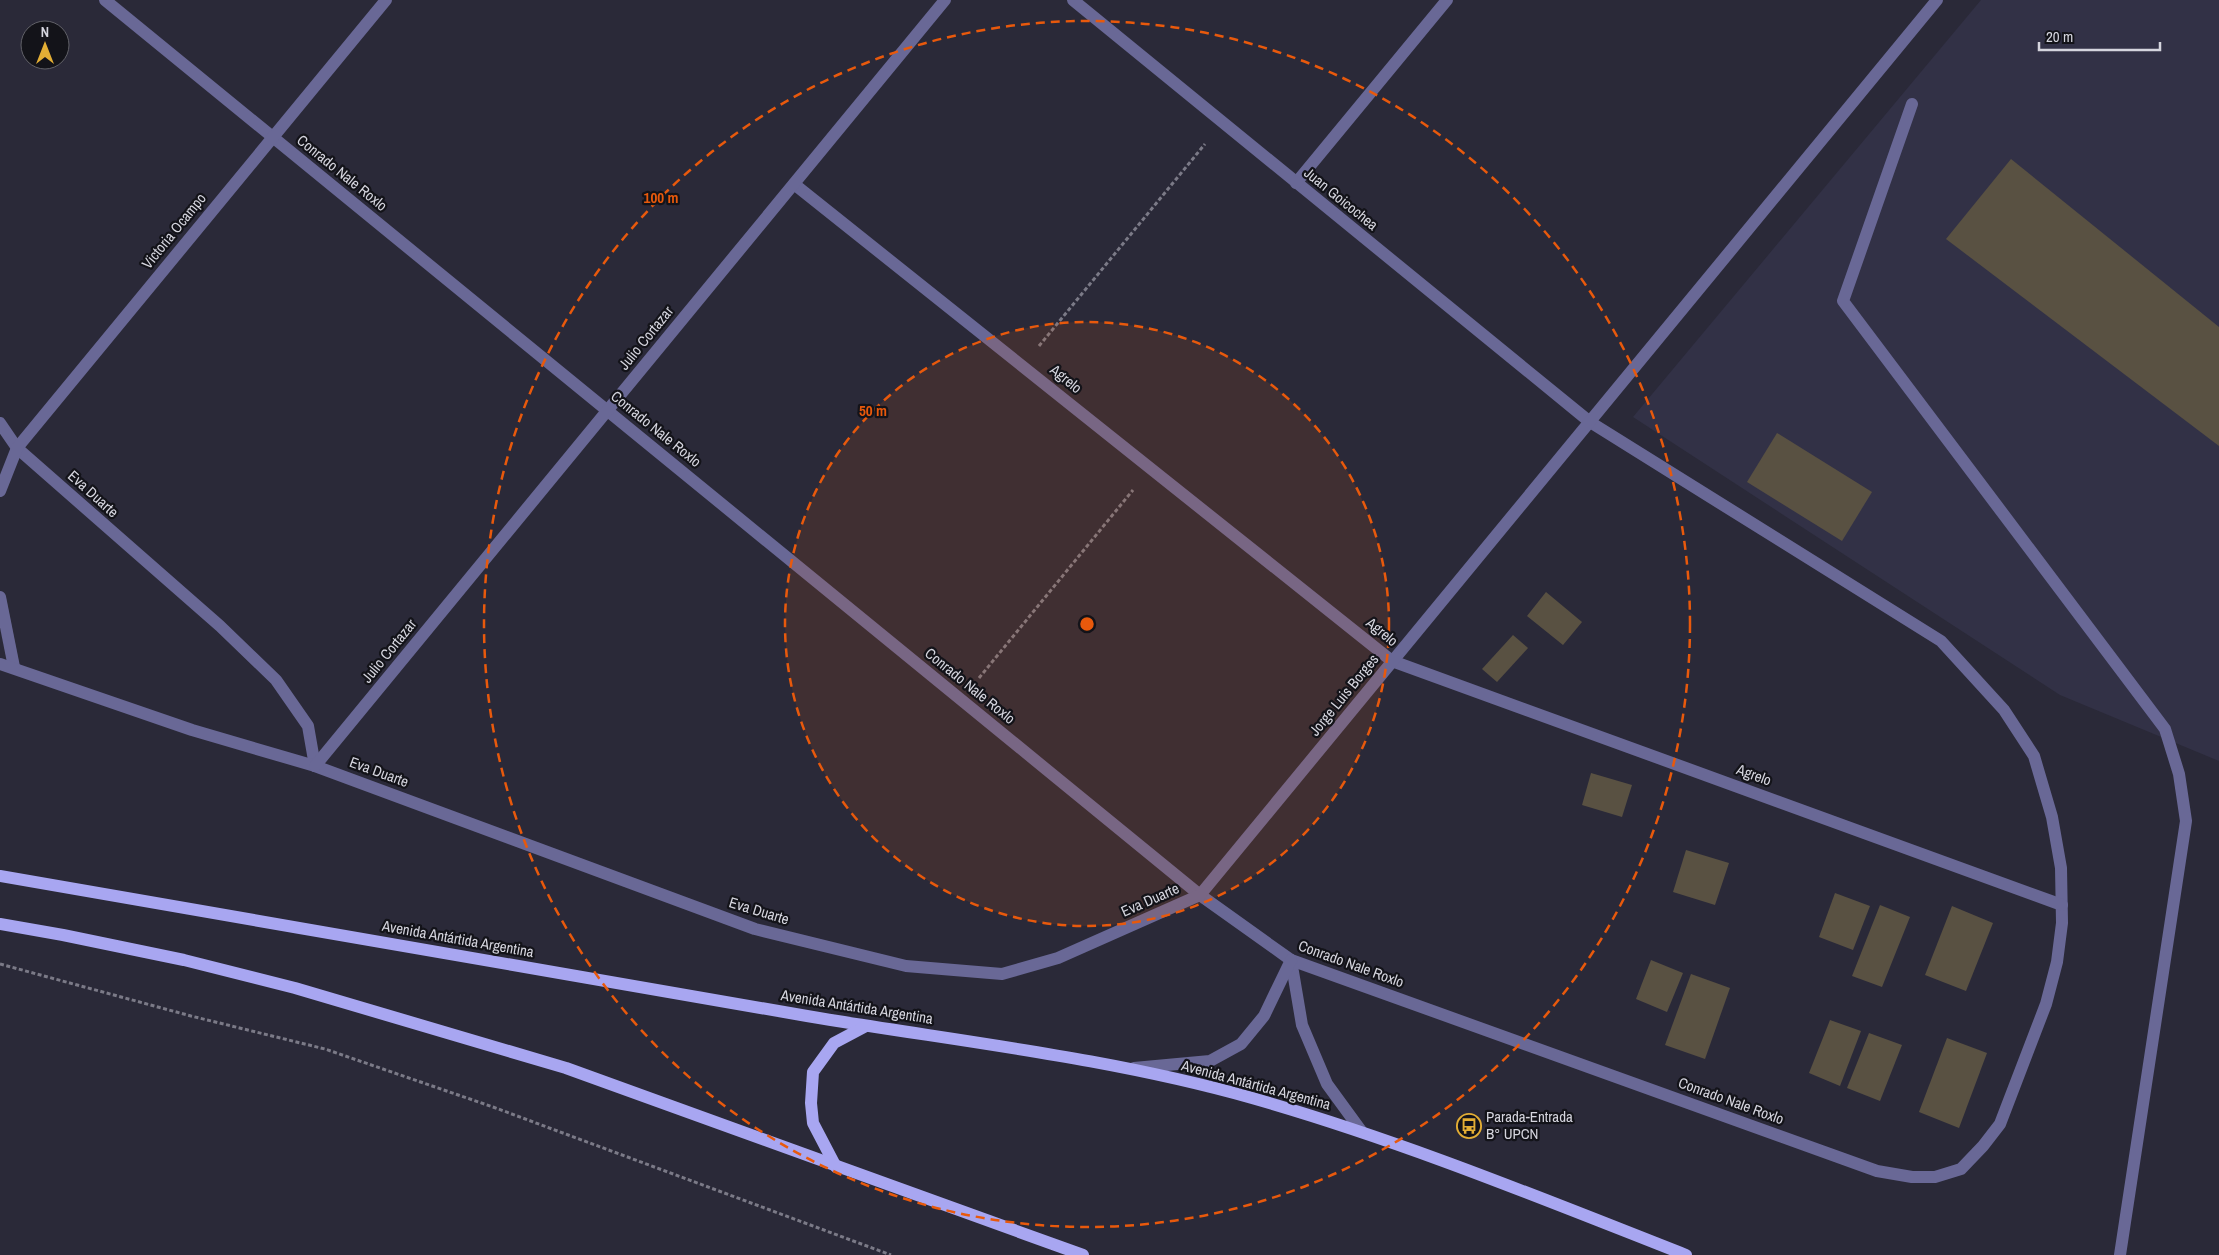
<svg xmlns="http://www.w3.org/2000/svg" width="2219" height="1255" viewBox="0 0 2219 1255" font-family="'Archivo Narrow',sans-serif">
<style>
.built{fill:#323146}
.building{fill:#595142}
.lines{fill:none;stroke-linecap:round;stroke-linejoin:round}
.path{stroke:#7b7a87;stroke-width:3;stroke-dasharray:4 2.5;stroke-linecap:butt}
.minor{stroke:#696896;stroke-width:12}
.major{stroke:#a8a6f1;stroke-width:12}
.ring{fill:none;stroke:#e8590c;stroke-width:2.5;stroke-dasharray:9 6}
.labels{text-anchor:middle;stroke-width:4.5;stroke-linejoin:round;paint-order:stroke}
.street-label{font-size:15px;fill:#d5d5de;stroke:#131319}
.poi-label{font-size:15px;fill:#d5d5de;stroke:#131319;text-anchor:start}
.centre{fill:#e8590c;stroke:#131319;stroke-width:2.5}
.ring-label{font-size:15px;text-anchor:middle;font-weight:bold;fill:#e8590c;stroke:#131319;stroke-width:4.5;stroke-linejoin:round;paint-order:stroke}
</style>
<rect width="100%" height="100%" fill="#2a2938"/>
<!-- built -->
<path class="built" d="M1981,0H2219V761L2060,695L1633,417Z"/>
<!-- building -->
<g class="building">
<path d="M2011,159L2219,327V446L1946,239Z"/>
<path d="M1777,433L1872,492L1842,541L1747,482Z"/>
<path d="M1546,592L1582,622L1563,645L1527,616Z"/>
<path d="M1513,635L1528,648L1497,682L1482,669Z"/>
<path d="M1591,773L1632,785L1622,817L1582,805Z"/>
<path d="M1686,850L1729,863L1715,905L1673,892Z"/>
<path d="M1835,893L1870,906L1853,950L1819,937Z"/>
<path d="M1880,905L1910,917L1882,987L1852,976Z"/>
<path d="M1952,906L1993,923L1966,991L1925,975Z"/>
<path d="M1651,960L1683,973L1667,1012L1636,999Z"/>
<path d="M1691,974L1730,988L1705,1059L1665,1045Z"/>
<path d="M1830,1020L1861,1031L1840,1086L1809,1073Z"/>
<path d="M1869,1033L1902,1045L1880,1101L1847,1088Z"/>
<path d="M1947,1038L1987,1053L1959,1128L1919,1112Z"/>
</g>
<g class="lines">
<!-- path -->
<g class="path">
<path d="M1039,346L1205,144"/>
<path d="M979,678L1133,490"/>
<path d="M0,964L191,1016L325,1049L493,1107L891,1255"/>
</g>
<!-- minor -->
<g class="minor">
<path d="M105,0L1200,895L1291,960L1877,1171L1912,1177H1935L1961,1169L1983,1146L2000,1124L2046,1004L2057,962L2062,923L2061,868L2052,817L2034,756L2004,710L1941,641L1590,422L1073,0"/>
<path d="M1912,104L1843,301L2165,729L2179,774L2186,821L2120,1255"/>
<path d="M1296,183L1447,0"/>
<path d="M794,184L1392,661L2062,905"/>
<path d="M0,423L17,448L220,626L276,680L308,726L315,766"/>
<path d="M0,491L17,448L386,0"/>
<path d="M0,597L14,667"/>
<path d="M0,664L192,730L315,766L755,929L906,966L1002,974L1058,958L1200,895L1937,0"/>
<path d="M315,766L945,0"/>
<path d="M1291,960L1302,1025L1327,1084L1362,1132"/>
<path d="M1134,1068L1210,1061L1241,1044L1264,1016L1291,960"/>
</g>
<!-- major -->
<g class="major">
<path d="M0,876C269,922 538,969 807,1016C955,1041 1107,1057 1252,1098C1400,1140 1543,1199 1686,1255"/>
<path d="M0,924L63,935L184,960L295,988L566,1068L1083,1255"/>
<path d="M836,1167L813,1123L811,1103L813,1072L834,1043L866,1026"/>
</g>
</g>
<!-- distance rings -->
<circle cx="1087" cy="624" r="302" fill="#e8590c" fill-opacity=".12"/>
<g class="ring">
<circle cx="1087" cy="624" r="302"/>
<circle cx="1087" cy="624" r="603"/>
</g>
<!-- icons -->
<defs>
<symbol id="bus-ring" viewBox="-11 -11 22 22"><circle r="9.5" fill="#131319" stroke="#e3ae35" stroke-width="1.5"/><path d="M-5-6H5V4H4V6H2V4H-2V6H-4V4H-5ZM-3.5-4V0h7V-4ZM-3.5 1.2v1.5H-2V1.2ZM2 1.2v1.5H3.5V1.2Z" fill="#e3ae35"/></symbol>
</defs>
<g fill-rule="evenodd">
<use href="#bus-ring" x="1455" y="1112" width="28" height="28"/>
</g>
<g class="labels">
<!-- street labels -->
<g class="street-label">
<text transform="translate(342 173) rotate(39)" y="5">Conrado Nale Roxlo</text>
<text transform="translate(1341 199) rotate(39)" y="5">Juan Goicochea</text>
<text transform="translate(174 231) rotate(-51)" y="5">Victoria Ocampo</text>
<text transform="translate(646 338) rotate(-51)" y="5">Julio Cortazar</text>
<text transform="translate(1066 379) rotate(39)" y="5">Agrelo</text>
<text transform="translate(656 429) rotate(39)" y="5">Conrado Nale Roxlo</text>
<text transform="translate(93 494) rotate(42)" y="5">Eva Duarte</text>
<text transform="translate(1382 632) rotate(39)" y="5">Agrelo</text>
<text transform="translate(389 651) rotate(-51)" y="5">Julio Cortazar</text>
<text transform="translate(970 686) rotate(39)" y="5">Conrado Nale Roxlo</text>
<text transform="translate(1344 695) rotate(-51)" y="5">Jorge Luis Borges</text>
<text transform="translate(379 772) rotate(20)" y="5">Eva Duarte</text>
<text transform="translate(1754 775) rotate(20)" y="5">Agrelo</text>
<text transform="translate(1150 900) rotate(-24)" y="5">Eva Duarte</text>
<text transform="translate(759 911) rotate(17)" y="5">Eva Duarte</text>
<text transform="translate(458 939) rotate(10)" y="5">Avenida Antártida Argentina</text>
<text transform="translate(1351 964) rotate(20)" y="5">Conrado Nale Roxlo</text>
<text transform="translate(857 1007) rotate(9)" y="5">Avenida Antártida Argentina</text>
<text transform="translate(1256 1085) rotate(15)" y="5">Avenida Antártida Argentina</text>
<text transform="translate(1731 1101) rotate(20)" y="5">Conrado Nale Roxlo</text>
</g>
<!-- poi labels -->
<g class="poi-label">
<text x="1486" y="1122">Parada-Entrada<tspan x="1486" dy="17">B° UPCN</tspan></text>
</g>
</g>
<circle cx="1087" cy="624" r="8" class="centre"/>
<g class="ring-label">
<text x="661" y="203">100 m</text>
<text x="873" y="416">50 m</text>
</g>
<!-- north arrow -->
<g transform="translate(45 45)"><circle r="24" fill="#131319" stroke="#616168"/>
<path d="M0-4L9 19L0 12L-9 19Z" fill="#e3ae35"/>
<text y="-8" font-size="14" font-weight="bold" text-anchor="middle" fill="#d5d5de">N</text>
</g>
<!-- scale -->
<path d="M2039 42v8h121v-8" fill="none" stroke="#d5d5de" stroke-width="2.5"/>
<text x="2046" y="42" font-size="15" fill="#d5d5de" stroke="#131319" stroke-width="4" paint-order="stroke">20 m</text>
</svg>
